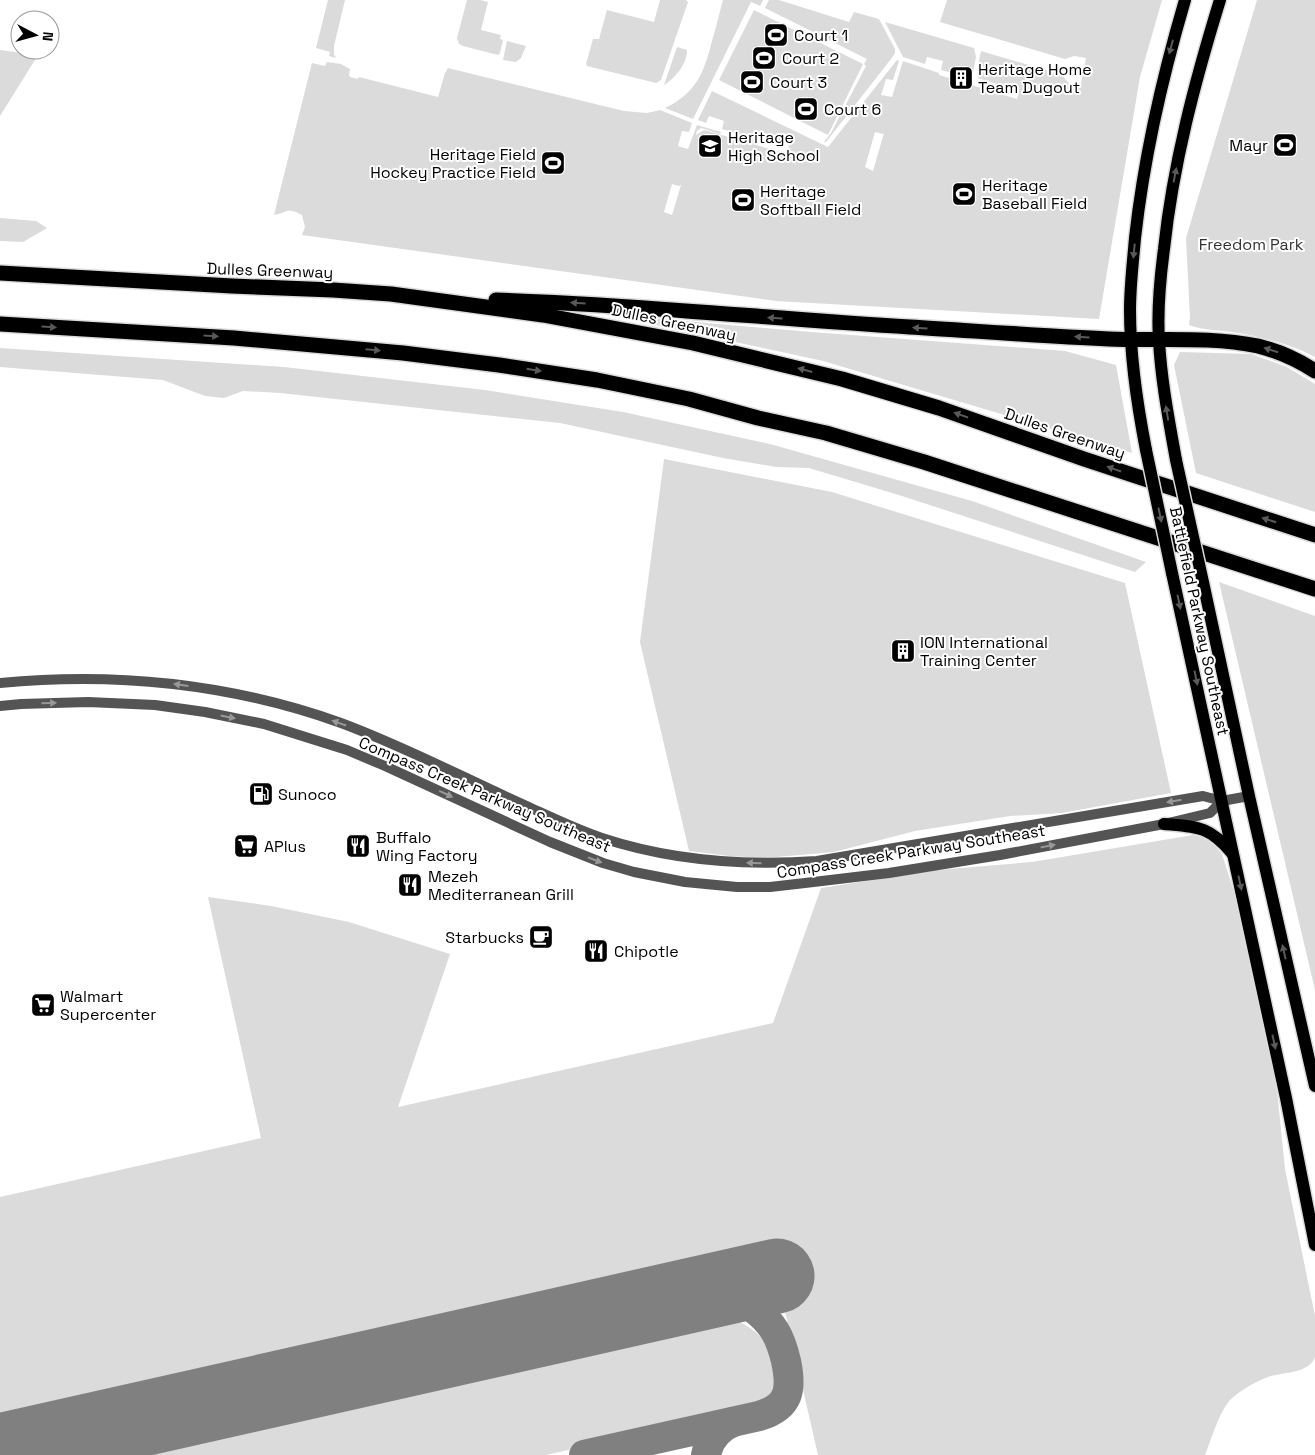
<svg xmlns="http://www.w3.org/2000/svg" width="1315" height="1455" viewBox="0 0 1315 1455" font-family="'Space Grotesk',sans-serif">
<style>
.green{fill:#dbdbdb;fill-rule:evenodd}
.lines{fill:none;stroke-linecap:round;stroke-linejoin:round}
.taxiway{stroke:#808080;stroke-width:30}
.runway{stroke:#808080;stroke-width:75}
.primary-casing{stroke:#dbdbdb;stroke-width:15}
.motorway-casing{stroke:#dbdbdb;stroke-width:18}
.tertiary{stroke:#545454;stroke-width:10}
.primary{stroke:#000;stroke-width:12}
.motorway{stroke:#000;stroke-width:15}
.primary-bridge-casing{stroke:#dbdbdb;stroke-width:15;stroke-linecap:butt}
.primary-bridge{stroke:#000;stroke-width:12}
.oneway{fill:#595959}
.oneway2{fill:#989898}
.labels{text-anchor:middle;stroke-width:4;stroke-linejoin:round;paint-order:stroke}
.poi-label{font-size:16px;fill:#000;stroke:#fff;text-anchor:start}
.park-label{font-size:16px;fill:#323232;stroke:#fff}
.street-label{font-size:16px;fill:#000;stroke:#fff}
</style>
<rect width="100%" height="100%" fill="#fff"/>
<!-- green -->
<g class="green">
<path d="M328,0H345L334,46V54L336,58L329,56L330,52L316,48Z"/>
<path d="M467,0H480L488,2L481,30L501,35L500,39L503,40L500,53L498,55L463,46L459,44L457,38Z"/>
<path d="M660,0H686L688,2L661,80L656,83L587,66L586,64L593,39H599L607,10L654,22Z"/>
<path d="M723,0H763L760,6L751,2L693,119L665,108C696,93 704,73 712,41C716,28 719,14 723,0Z"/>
<path d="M769,0H779L849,22L854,12L879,19L895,49V53L891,59L826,142H824L831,133L866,66L864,64L867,59L765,8Z"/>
<path d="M947,0H1162L1140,77L1099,319L776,301L302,235L305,227L302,215C287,207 288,212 274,215L312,63L325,66L327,62L341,64L350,69L349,75L350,77L358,79L359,77L438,97L445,73L448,68L624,111L647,113L660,110L692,123L689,132L682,131L678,146L688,149L697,125L721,132L720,134L701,128L697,131L696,135L704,130L750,143L751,137L722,129L724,121L709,116L706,123L698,120L712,91L828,147L897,60L899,61L898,64L893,80L886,79L881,95L892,97L903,61L939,73V75L1017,99L1019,91L978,78L977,71L981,51L1062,75L1071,86L1080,88L1086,58L1074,56L1065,59L940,22ZM875,132L883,134L884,133L873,171L865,167ZM759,136L789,145L787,154L756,145ZM672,184L679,186L681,185L672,215L664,212Z"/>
<path d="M1257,0H1315V357C1290,344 1260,336 1232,332C1217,330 1203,330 1189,325L1190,317L1186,238Z"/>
<path d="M754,10L863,64L828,135L719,80Z"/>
<path d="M885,22L974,48L976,57L972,78L941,70L943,61L927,57L925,64L903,57Z"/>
<path d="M507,41L526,46L521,58L516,62L503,60Z"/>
<path d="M677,47L687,50C687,64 676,77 664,85Z"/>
<path d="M0,50L38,55L0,116Z"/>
<path d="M0,218L36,221L47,228L23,242L0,241Z"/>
<path d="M605,314L811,332L1065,351L1116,365L1132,453L823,361Z"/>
<path d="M0,348L284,367L485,390L623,412L770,444L972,501L1146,562L1135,572L902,496L809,468L776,467L723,458L560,423L280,393L243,391L224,398L205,396L163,380L0,367Z"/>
<path d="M1180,352L1251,354L1287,367L1315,384V512L1196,473L1174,365Z"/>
<path d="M664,459L832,492L1125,583L1171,793L1062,813L1010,816L915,831L834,852L765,858L729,856L689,851L640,642Z"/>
<path d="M1219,582L1315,616V990Z"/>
<path d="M1193,835L1202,837L1214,845L1222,854L1234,892L1277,1090L1285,1169L1315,1316V1357C1309,1374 1282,1372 1268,1377C1255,1382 1241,1390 1231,1399C1219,1412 1212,1438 1205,1455H818L771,1250L0,1425V1197L261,1138L208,897L271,906L349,922L450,954L398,1107L773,1023L821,888L937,870L1032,862Z"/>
<path d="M718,1314C730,1318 743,1322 753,1330C768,1341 786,1373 777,1392C774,1398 768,1402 764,1406L546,1455H89Z"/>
</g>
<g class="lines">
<!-- taxiway -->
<g class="taxiway">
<path d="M584,1455L759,1416C790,1407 792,1389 786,1361C780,1336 773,1323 752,1307"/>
<path d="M706,1455C709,1439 718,1428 733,1422"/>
</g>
<!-- runway -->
<path class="runway" d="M0,1451L777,1276"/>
<defs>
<g id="primary">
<path d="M1146,450C1137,404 1130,358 1130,310C1130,286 1133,262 1135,238C1144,157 1162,78 1185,0"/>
<path d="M1176,460C1169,421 1161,380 1159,340C1157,310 1160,279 1164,249C1173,164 1195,81 1220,0"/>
<path d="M1172,573L1286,1098L1315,1245"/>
<path d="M1203,582L1249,796L1315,1086"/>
<path d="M1164,824C1198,827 1209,826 1232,853"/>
</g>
<g id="motorway">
<path d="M0,273L232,286L333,290L391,294L543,315L693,343L842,379L939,408L1084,459L1315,535"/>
<path d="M496,300C634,304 772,319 910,327C976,331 1043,336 1109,339C1159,341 1209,336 1258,346C1278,351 1298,360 1315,371"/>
<path d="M0,324L234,338L403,353L499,365L597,380L689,399L758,418L826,433L924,462L1315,589"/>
</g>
</defs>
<!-- primary casing -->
<use href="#primary" class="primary-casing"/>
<!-- motorway casing -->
<use href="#motorway" class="motorway-casing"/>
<!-- tertiary -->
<g class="tertiary">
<path d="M0,683C115,672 232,684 341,723C406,747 468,780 531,808C555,819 578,830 602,838C672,861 744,866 817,861L1203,796L1222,801L1249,796"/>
<path d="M0,706L21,704L88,702L155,705L205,712L264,724L347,750L385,766L550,842L603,863L634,872L685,882L737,887H770L805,883L889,873L1000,855L1164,824L1210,813L1222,801"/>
</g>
<!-- primary -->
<use href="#primary" class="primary"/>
<!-- motorway -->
<use href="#motorway" class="motorway"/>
<defs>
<g id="primary-bridge">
<path d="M1146,450L1172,573"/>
<path d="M1176,460L1203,582"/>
</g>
</defs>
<!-- primary-bridge casing -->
<use href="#primary-bridge" class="primary-bridge-casing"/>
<!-- primary-bridge -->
<use href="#primary-bridge" class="primary-bridge"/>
</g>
<!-- one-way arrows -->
<defs><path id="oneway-solid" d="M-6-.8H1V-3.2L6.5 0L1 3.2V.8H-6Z" transform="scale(1.25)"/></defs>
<g class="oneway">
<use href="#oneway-solid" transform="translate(1171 47) rotate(105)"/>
<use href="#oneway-solid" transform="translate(1175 175) rotate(-79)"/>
<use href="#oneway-solid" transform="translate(1134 251) rotate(96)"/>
<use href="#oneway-solid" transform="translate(578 303) rotate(-176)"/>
<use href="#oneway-solid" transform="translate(775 318) rotate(-176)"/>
<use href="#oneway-solid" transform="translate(49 327) rotate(3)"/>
<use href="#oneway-solid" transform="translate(920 328) rotate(-177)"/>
<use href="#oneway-solid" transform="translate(211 336) rotate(3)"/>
<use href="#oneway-solid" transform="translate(1082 337) rotate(-177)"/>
<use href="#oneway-solid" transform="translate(373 350) rotate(5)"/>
<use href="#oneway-solid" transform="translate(1271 350) rotate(-162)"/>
<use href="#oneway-solid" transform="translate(534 370) rotate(9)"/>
<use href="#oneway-solid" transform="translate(805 370) rotate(-165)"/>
<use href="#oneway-solid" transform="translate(1167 413) rotate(-99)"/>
<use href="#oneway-solid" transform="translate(961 415) rotate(-161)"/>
<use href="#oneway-solid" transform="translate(1114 469) rotate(-161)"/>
<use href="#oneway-solid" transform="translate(1160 515) rotate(78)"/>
<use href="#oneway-solid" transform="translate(1269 520) rotate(-162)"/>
<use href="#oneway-solid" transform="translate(1179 602) rotate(78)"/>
<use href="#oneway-solid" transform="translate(1196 678) rotate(78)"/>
<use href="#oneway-solid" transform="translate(1240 883) rotate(78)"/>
<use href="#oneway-solid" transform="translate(1284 952) rotate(-103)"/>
<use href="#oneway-solid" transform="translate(1274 1042) rotate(78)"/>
</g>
<g class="oneway2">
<use href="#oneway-solid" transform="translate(181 685) rotate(-172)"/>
<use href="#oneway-solid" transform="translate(49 703) rotate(-2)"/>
<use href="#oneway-solid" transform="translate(228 717) rotate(11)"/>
<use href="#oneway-solid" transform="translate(339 723) rotate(-161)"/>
<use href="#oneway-solid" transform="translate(446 794) rotate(25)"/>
<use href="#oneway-solid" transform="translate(1174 801) rotate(170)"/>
<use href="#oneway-solid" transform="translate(1048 846) rotate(-11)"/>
<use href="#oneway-solid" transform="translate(595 860) rotate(21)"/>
<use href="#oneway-solid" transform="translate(754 863) rotate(-179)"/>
</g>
<!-- icons -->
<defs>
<symbol id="stadium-square" viewBox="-11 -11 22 22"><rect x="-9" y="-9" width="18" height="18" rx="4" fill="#000" stroke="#fff"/><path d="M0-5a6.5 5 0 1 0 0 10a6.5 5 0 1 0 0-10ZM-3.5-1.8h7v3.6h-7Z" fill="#fff"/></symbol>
<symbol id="building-square" viewBox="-11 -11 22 22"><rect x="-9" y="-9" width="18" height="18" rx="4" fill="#000" stroke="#fff"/><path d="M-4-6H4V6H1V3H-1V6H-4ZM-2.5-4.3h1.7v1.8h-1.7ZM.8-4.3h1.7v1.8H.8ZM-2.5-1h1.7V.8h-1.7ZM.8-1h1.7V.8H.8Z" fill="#fff"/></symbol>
<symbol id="school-square" viewBox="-11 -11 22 22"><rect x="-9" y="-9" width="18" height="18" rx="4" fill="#000" stroke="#fff"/><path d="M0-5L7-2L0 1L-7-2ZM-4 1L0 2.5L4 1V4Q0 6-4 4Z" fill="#fff"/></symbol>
<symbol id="fuel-square" viewBox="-11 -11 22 22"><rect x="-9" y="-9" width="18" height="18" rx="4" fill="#000" stroke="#fff"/><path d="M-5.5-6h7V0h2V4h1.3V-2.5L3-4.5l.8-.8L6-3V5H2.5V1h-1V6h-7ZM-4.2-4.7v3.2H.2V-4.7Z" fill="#fff"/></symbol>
<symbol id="supermarket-square" viewBox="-11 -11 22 22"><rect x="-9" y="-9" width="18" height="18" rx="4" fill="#000" stroke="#fff"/><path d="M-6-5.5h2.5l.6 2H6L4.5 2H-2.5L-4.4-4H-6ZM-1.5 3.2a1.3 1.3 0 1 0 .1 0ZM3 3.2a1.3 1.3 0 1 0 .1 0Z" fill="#fff"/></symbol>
<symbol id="restaurant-square" viewBox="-11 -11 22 22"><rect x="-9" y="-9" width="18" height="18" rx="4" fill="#000" stroke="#fff"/><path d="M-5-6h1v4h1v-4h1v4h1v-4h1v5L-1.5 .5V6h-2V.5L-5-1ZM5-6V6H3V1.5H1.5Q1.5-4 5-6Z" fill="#fff"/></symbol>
<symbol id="cafe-square" viewBox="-11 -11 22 22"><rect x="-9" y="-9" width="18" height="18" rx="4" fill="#000" stroke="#fff"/><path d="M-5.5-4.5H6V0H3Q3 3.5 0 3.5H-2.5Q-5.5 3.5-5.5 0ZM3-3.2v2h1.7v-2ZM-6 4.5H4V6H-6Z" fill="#fff"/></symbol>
</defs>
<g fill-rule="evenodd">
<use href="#stadium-square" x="762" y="21" width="28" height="28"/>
<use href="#stadium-square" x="750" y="44" width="28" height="28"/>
<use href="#building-square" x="947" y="64" width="28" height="28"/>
<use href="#stadium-square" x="738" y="68" width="28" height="28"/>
<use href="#stadium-square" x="792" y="95" width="28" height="28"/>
<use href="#stadium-square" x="1271" y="131" width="28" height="28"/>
<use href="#school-square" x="696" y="132" width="28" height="28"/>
<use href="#stadium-square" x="539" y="149" width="28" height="28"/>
<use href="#stadium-square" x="950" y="180" width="28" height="28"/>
<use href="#stadium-square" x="729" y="186" width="28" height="28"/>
<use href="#building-square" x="889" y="637" width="28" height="28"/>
<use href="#fuel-square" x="247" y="780" width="28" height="28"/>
<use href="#supermarket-square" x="232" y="832" width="28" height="28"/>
<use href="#restaurant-square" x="344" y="832" width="28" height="28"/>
<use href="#restaurant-square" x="396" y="871" width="28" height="28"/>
<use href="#cafe-square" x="527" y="923" width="28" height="28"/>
<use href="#restaurant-square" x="582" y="937" width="28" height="28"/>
<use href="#supermarket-square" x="29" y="991" width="28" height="28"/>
</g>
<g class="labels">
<!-- poi labels -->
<g class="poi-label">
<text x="794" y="41">Court 1</text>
<text x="782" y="64">Court 2</text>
<text x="978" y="75">Heritage Home<tspan x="978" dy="18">Team Dugout</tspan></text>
<text x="770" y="88">Court 3</text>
<text x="824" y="115">Court 6</text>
<text x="728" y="143">Heritage<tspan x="728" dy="18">High School</tspan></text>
<text x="1268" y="151" text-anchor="end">Mayr</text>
<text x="536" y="160" text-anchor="end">Heritage Field<tspan x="536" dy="18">Hockey Practice Field</tspan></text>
<text x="982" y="191">Heritage<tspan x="982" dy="18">Baseball Field</tspan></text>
<text x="760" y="197">Heritage<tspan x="760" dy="18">Softball Field</tspan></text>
<text x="920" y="648">ION International<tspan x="920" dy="18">Training Center</tspan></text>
<text x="278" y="800">Sunoco</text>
<text x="376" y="843">Buffalo<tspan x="376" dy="18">Wing Factory</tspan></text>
<text x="264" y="852">APlus</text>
<text x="428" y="882">Mezeh<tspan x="428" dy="18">Mediterranean Grill</tspan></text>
<text x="524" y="943" text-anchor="end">Starbucks</text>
<text x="614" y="957">Chipotle</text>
<text x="60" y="1002">Walmart<tspan x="60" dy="18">Supercenter</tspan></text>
</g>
<!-- park labels -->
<g class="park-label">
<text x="1251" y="250">Freedom Park</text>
</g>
<!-- street labels -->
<g class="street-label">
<text transform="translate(270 270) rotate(2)" y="6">Dulles Greenway</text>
<text transform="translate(674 322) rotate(12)" y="6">Dulles Greenway</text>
<text transform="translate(1065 433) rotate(19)" y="6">Dulles Greenway</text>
<text transform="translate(1200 621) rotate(78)" y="6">Battlefield Parkway Southeast</text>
<text transform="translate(485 794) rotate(23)" y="6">Compass Creek Parkway Southeast</text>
<text transform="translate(911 851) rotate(-9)" y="6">Compass Creek Parkway Southeast</text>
</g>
</g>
<!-- north arrow -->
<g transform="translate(35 35) rotate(96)"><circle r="24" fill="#ffffff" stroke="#999999"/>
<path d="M0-4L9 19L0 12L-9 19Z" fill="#000000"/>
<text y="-8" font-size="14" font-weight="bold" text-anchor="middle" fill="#000000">N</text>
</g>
</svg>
